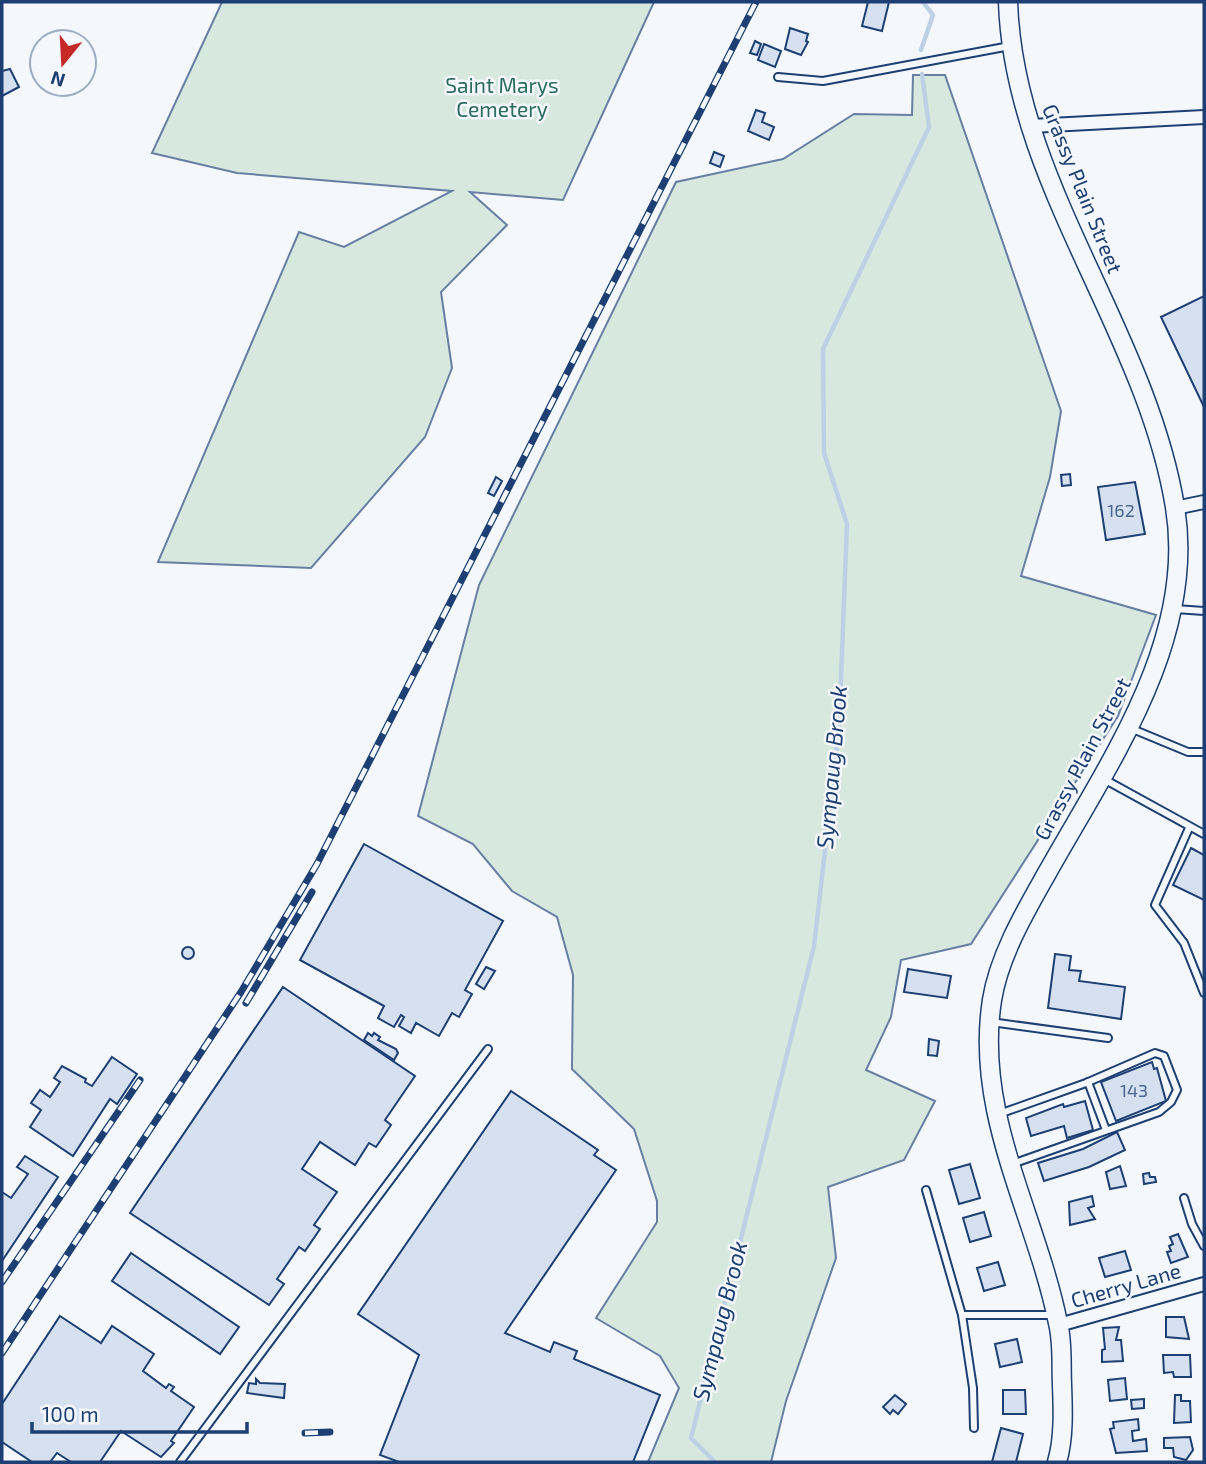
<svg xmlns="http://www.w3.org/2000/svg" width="1206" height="1464" viewBox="0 0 1206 1464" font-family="'Exo 2',sans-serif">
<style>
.green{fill:#d7e8df;stroke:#687fa3;stroke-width:2}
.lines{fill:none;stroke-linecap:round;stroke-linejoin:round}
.stream{stroke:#bed0e5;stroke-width:4.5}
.building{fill:#d5e0f0;stroke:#1d3f73;stroke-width:2}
.lane-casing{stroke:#1d3f73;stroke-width:10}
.street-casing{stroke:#1d3f73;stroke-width:16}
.secondary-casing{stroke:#1d3f73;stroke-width:21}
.lane{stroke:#f4f7fb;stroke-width:6}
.street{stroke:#f4f7fb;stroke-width:12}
.secondary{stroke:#f4f7fb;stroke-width:18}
.rail-casing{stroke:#1d3f73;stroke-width:7}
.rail{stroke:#f4f7fb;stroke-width:4.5;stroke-dasharray:13;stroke-linecap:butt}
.labels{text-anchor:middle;stroke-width:5;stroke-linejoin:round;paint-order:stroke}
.number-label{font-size:18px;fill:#4b6792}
.park-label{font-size:21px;fill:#2c6c60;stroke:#f4f7fb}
.street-label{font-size:21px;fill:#1d3f73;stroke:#f4f7fb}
.water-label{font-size:23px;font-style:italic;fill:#1d3f73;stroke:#f4f7fb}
</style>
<rect width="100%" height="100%" fill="#f4f7fb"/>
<!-- green -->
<g class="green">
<path d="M222,2H654L563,200L470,192L507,225L441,292L452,368L425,437L311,568L158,562L299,232L344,247L452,191L237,173L152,153Z"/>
<path d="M913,75H945L1061,411L1050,477L1021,576L1156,615L1118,716L971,944L901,960L891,1017L866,1070L935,1101L904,1160L828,1187L836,1258L786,1401L771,1462H648L679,1388L660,1356L596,1318L657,1222V1201L634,1129L572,1069L573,975L557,917L512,891L473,844L418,816L479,585L676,182L783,159L854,114L912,115Z"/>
</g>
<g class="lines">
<!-- stream -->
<g class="stream">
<path d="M921,50L933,15L923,2"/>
<path d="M715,1462L691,1438L814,946L839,729L847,524L824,453L823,349L929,127L922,74"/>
</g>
</g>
<!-- building -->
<g class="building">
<path d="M868,2H889L882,31L862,26Z"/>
<path d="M790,28L808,34L806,41L808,42L801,55L785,49Z"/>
<path d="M755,41L761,44L757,55L750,53Z"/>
<path d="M764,44L781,51L775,67L758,60Z"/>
<path d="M10,69L19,87L2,96V71Z"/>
<path d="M756,110L765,113L762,122L774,127L769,140L748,131Z"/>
<path d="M714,152L724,156L720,167L710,163Z"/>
<path d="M1204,296V407L1161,317Z"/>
<path d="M1070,474L1071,485L1062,486L1061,475Z"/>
<path d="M496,477L502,481L494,496L488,493Z"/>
<path d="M1135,482L1145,534L1106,540L1098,487Z"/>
<path d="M364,844L503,921L465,990L472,994L459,1017L452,1013L439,1036L416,1023L411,1033L399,1026L404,1017L401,1015L394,1027L378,1018L384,1006L300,960Z"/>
<path d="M1191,848L1204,855V900L1173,885Z"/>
<circle cx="188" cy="953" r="6"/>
<path d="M1055,954L1071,956L1069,970L1081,971L1079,981L1125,987L1121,1019L1048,1008Z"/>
<path d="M486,967L495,971L484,989L476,984Z"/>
<path d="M908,969L951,976L947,998L904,992Z"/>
<path d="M283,987L415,1076L385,1120L391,1125L376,1147L369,1143L355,1165L320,1142L302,1169L337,1192L314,1225L320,1229L305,1251L299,1247L277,1279L284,1284L269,1305L130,1213Z"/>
<path d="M368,1033L372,1036L374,1033L380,1037L378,1040L396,1049L398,1053L394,1060L364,1040Z"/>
<path d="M929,1039L939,1041L937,1056L928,1055Z"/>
<path d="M112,1057L137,1074L117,1104L110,1099L73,1156L30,1127L41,1110L31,1103L40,1090L50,1097L60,1082L54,1078L62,1066L86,1079L85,1082L92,1086Z"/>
<path d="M1152,1062L1154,1069L1157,1068L1166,1101L1116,1121L1101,1082Z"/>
<path d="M511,1091L598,1150L594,1155L616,1170L505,1333L550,1352L554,1342L577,1351L574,1359L660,1395L633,1462H399L380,1455L419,1355L358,1314Z"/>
<path d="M1085,1101L1093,1130L1067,1138L1064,1126L1031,1136L1026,1118L1063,1104L1064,1107Z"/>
<path d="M1117,1132L1125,1150L1089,1167L1044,1181L1038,1163L1083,1149Z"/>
<path d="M25,1156L58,1177L2,1261V1192L11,1198L28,1174L17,1167Z"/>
<path d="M970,1164L980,1198L959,1204L949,1170Z"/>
<path d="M1120,1166L1126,1186L1110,1189L1106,1172Z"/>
<path d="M1149,1173L1150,1177H1155L1156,1182L1144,1184L1143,1174Z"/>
<path d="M1092,1196L1094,1206L1088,1208L1095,1219L1070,1225L1069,1202Z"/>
<path d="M984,1212L991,1236L970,1242L963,1218Z"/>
<path d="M1178,1234L1188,1257L1171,1263L1167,1252L1171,1251L1169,1246L1173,1244L1170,1237Z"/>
<path d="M1125,1251L1131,1270L1105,1277L1099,1258Z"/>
<path d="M131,1253L239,1327L220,1354L112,1281Z"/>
<path d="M998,1262L1005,1285L984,1291L977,1268Z"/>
<path d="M60,1316L101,1343L112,1326L154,1354L143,1371L166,1388L169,1384L174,1387L171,1391L194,1407L171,1441L174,1443L161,1457L121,1431L100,1462H71L57,1453L50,1462H32L2,1442V1404Z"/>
<path d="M1166,1317H1184L1189,1339L1166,1337Z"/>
<path d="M1119,1327L1116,1340H1121L1123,1361L1102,1362V1350L1105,1349L1103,1328Z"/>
<path d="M1017,1339L1022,1362L1000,1367L995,1344Z"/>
<path d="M1163,1355H1190L1191,1377H1174L1173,1372L1164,1373Z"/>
<path d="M1125,1378L1127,1399L1110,1401L1108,1380Z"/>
<path d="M256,1379L260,1383L285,1384L284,1398L247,1393L249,1383L256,1384Z"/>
<path d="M1003,1390H1025L1026,1414H1003Z"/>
<path d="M895,1395L906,1404L898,1414L893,1410L890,1414L883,1407Z"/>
<path d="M1175,1395H1181V1401H1190L1191,1422L1174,1423Z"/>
<path d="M1144,1399V1408L1132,1409L1131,1400Z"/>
<path d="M1138,1419L1139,1430L1132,1431L1133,1441L1146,1439L1147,1451L1116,1453L1110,1429L1114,1428L1113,1422Z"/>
<path d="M1001,1428L1023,1434L1016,1462H992Z"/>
<path d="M1190,1437L1193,1450L1186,1460L1174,1457L1173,1448H1164V1438Z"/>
</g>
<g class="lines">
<defs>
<g id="lane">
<path d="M778,77L823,81L1010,46"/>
<path d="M1175,609L1204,611"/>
<path d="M1130,728L1188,752H1204"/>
<path d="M1102,778L1204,834"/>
<path d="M1189,828L1155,905L1184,943L1204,993"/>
<path d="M991,1022L1108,1038"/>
<path d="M1088,1082L1106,1130"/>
<path d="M999,1114L1086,1083L1155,1053L1164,1056L1177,1090L1171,1102L1159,1112L1012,1164"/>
<path d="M926,1190L962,1315"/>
<path d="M1184,1198L1192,1224L1204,1246"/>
<path d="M974,1428L973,1388L962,1315H1054"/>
<path d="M180,1462L488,1049"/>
</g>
<g id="street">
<path d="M1031,126L1204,117"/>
<path d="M1175,508L1204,502"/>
<path d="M1059,1325L1204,1284"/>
</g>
<path id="secondary" d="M1008,2C1014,183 1146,330 1175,507C1197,640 1108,764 1047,873C1025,912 999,956 992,1000C974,1115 1036,1214 1058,1323C1063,1343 1061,1365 1062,1385C1063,1410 1064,1439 1057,1462"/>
</defs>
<!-- lane casing -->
<use href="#lane" class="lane-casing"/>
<!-- street casing -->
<use href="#street" class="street-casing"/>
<!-- secondary casing -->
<use href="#secondary" class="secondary-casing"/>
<!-- lane -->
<use href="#lane" class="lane"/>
<!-- street -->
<use href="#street" class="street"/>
<!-- secondary -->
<use href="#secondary" class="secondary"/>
<defs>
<g id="rail">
<path d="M246,1003L312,892"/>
<path d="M2,1282L140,1080"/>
<path d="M2,1353L241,992L317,864L756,2"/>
<path d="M305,1433L330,1432"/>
</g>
</defs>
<!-- rail casing -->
<use href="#rail" class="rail-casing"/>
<!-- rail -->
<use href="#rail" class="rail"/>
</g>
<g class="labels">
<!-- number labels -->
<g class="number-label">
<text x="1121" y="517">162</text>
<text x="1134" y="1097">143</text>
</g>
<!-- park labels -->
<g class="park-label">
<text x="502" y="93">Saint Marys<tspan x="502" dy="24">Cemetery</tspan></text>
</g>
<!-- street labels -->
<g class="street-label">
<text transform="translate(1082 189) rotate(68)" y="7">Grassy Plain Street</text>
<text transform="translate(1083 759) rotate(-62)" y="7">Grassy Plain Street</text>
<text transform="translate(1126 1286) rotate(-16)" y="7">Cherry Lane</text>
</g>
<!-- water labels -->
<g class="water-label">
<text transform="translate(832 767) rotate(-85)" y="8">Sympaug Brook</text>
<text transform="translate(720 1321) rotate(-76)" y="8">Sympaug Brook</text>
</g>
</g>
<!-- border -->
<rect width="1206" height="1464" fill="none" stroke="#1d3f73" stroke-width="7"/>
<!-- north arrow -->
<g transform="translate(63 63) rotate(198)"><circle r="33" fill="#f4f7fb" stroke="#9eadc5" stroke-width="2"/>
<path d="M0-5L12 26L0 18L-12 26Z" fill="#c62828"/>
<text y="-10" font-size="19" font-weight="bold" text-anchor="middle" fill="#1d3f73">N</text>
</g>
<!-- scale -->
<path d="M32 1422v10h215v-10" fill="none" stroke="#1d3f73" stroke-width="3.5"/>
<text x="42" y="1422" font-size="21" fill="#1d3f73" stroke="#f4f7fb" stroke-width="5" paint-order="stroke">100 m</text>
</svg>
